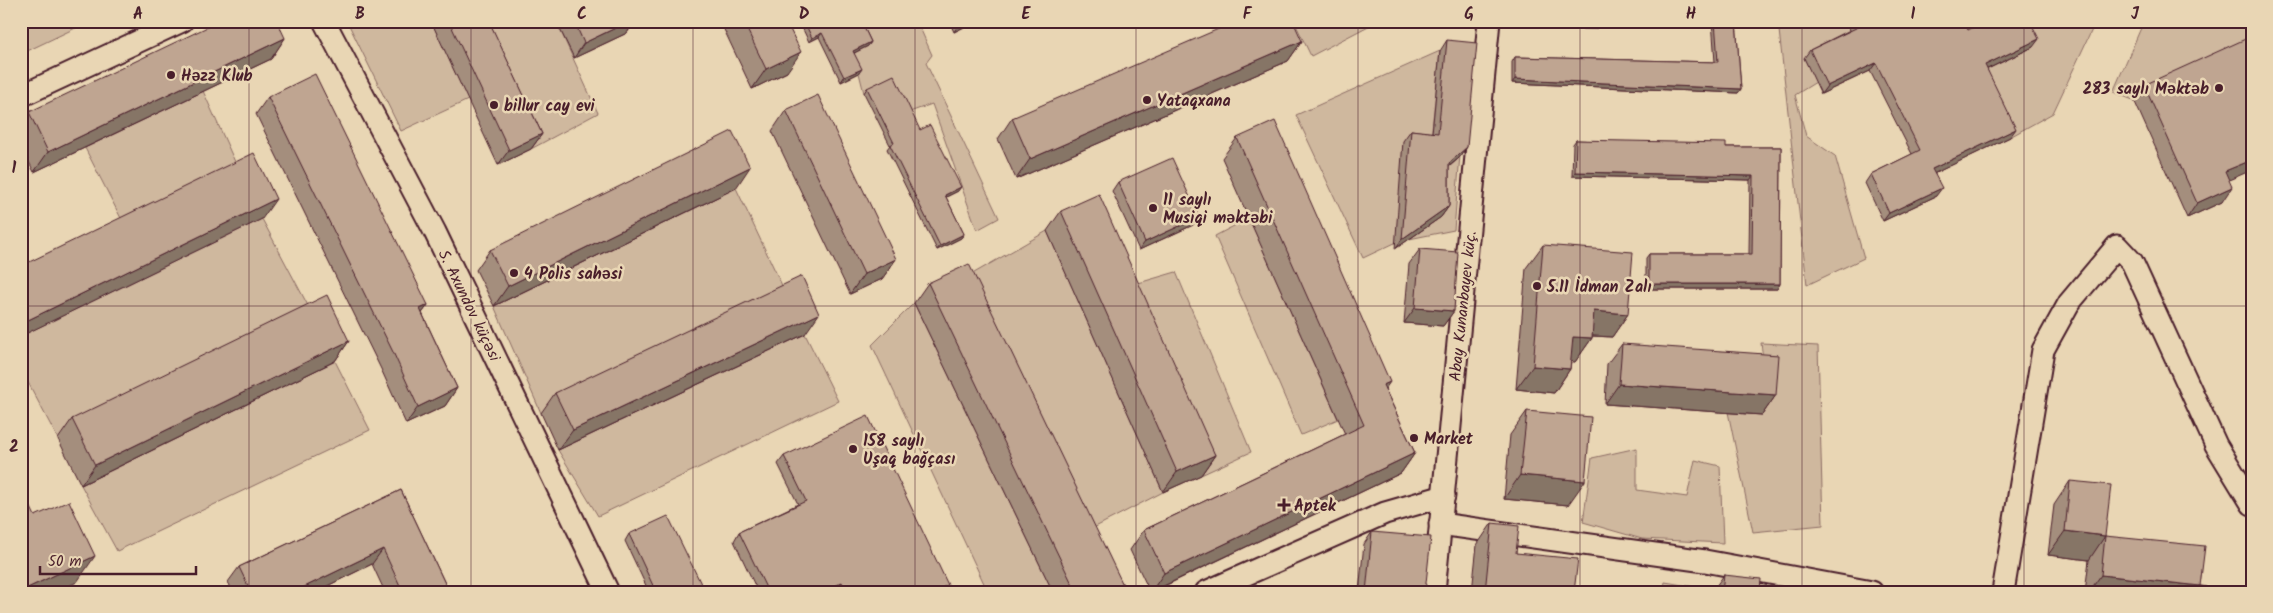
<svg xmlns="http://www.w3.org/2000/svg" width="2273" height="613" viewBox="0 0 2273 613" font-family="Kalam,sans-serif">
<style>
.green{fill:#cfb89e;stroke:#8c6c64}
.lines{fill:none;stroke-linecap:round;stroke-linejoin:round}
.minor-casing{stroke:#4a1f2b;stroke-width:25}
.minor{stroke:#e9d6b4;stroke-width:21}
.wall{fill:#a48e7d;stroke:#4a1f2b}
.shaded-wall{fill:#867466;stroke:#4a1f2b}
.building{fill:#bfa591;stroke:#4a1f2b}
.grid{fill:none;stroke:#4a1f2b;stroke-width:1;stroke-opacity:0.55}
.poi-dot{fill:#4a1f2b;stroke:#e9d6b4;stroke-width:2}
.labels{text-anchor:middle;stroke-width:5;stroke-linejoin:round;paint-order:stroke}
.poi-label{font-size:16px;font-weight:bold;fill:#4a1f2b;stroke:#e9d6b4;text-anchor:start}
.street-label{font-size:16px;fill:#4a1f2b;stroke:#e9d6b4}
.neatline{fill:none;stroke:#4a1f2b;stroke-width:2}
.grid-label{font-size:16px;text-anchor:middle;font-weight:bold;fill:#4a1f2b}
</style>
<rect width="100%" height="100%" fill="#e9d6b4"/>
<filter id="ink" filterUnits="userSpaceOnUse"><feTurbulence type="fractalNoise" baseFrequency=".02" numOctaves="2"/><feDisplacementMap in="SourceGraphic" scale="10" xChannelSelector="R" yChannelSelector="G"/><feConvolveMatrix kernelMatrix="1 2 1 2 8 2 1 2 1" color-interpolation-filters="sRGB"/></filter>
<g filter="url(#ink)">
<!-- green -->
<g class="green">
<path d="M21,21H90L21,54Z"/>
<path d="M347,21H431L468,100L401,131Z"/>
<path d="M496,21H556L598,113L531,149L475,31Z"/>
<path d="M856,21H917L932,55L926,63L999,218L977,230L932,104L907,113L864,93L859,73L850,55Z"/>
<path d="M1294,21H1378L1311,56Z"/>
<path d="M1778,21H1846L1852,35L1804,58L1816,82L1795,95L1806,136L1835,156L1864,258L1807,285Z"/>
<path d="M2020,21H2096L2053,113L2010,137L1992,100L1974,76L2033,47Z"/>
<path d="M2144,21H2252V47L2133,100L2113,92Z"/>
<path d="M1440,51L1431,139L1461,142L1454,230L1399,241L1363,258L1296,115Z"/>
<path d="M203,91L240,173L126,228L85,148Z"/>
<path d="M736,188L787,296L541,413L494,306Z"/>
<path d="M1249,218L1338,419L1301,435L1215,236Z"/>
<path d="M262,219L313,315L58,439L21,369V336Z"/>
<path d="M1047,231L1163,492L1076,537L955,284Z"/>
<path d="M1176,272L1251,452L1201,475L1118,289Z"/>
<path d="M914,303L1053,592H988L872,345Z"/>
<path d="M805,334L838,401L598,516L558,450Z"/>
<path d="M1761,343L1818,346L1823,525L1753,532L1728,412L1765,375Z"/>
<path d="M335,361L370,430L117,551L81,485Z"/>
<path d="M1637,448V490L1687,497L1695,460L1720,466L1723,543L1642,539L1583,522L1592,458Z"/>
<path d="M1665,582L1713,590V592H1663Z"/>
</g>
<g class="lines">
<defs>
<g id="minor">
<path d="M324,21L435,232L608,592"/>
<path d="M21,96L182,21"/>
<path d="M1440,524L1705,561L1872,592"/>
<path d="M1206,592L1385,513L1444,496"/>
<path d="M1434,592L1489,21"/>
<path d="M2003,592L2043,350L2069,303L2117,246L2132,262L2216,445L2252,504"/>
</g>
</defs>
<!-- minor casing -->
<use href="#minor" class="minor-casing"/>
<!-- minor -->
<use href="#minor" class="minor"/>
</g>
<!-- wall -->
<g class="wall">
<path d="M431,21H496L490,24L542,134L531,149L498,165Z"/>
<path d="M556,21H635L627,33L574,58Z"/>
<path d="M720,21H786L787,72L752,89Z"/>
<path d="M799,21H861L871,42L868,46L854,53L859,73L841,82L819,37L809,42Z"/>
<path d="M949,21H976L954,32Z"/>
<path d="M1545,21H1599V25L1596,29L1545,28Z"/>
<path d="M1712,21H1736L1741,89L1738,93L1512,83V62L1515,57L1715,62Z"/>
<path d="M1846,21H1964L1968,30L2033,47L1987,69L2010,137L1935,173L1936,196L1883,221L1865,183L1871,174L1912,154L1870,71L1821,94L1804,58L1810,50L1850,30Z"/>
<path d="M285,38L271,59L34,172L21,146V124L29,112Z"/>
<path d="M1447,40L1467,147L1459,158L1449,167V206L1441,217L1395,249L1403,141L1411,130L1432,133L1440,51Z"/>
<path d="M1302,41L1288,61L1016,179L998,139L1012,118Z"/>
<path d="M2144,85L2229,180L2222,202L2187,218L2134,100Z"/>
<path d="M867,88L920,130L958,191L946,197L964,234L961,238L937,250L887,149L890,145L864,93Z"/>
<path d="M268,97L428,305L422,313L457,388L445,406L406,424L381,369L256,114Z"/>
<path d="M786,110L896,259L882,279L850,294L772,131Z"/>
<path d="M1237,138L1385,389L1415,453L1401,473L1152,592H1150L1130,550L1144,530L1345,434L1222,158Z"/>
<path d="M1576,140L1726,147H1781L1780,284L1777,289H1646V258L1649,254H1749L1750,180L1572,176L1573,144Z"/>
<path d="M1118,182L1193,225L1139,250L1112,191Z"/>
<path d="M736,188L494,306L476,270L490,250Z"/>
<path d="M1061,211L1215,455L1201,475L1163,492L1047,231Z"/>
<path d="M1543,245L1628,314L1612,337L1592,336V338L1575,362L1571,361L1570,369L1554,393L1516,389L1526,268Z"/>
<path d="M1420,249L1454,311L1443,326L1404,323L1409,264Z"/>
<path d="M928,283L1123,592H1053L914,303Z"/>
<path d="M805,334L558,450L541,413L555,393Z"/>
<path d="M349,341L335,361L81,485L58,439L72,419Z"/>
<path d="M1622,344L1776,395L1762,415L1605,404L1607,364Z"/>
<path d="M1527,411L1568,505L1504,499L1510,435Z"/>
<path d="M784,456L943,592H837L836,590L833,592H758L734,541L739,532L798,504L778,464Z"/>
<path d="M2070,481L2105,536L2200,586L2240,592H2085L2089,560L2048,555L2054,505Z"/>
<path d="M401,490L449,592H385L372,564L315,592H233L228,582L239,567Z"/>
<path d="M1492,523L1516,553L1574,592H1472L1477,545Z"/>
<path d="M1372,532L1425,592H1359L1364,544Z"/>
<path d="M629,534L705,592H649L625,541Z"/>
<path d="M1724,575L1760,592H1713V590Z"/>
</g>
<!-- shaded-wall -->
<g class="shaded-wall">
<path d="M482,21H496L475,31Z"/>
<path d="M630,21H635L627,33L574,58L584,43Z"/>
<path d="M961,21H976L954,32Z"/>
<path d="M1548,24L1599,25L1596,29L1545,28Z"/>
<path d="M822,33L819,37L809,42L812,38Z"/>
<path d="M285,38L271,59L34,172L48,152Z"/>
<path d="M2039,39L2033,47L1979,73L1985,65Z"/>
<path d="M1302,41L1288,61L1016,179L1030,159Z"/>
<path d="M871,42L868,46L850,55L853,51Z"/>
<path d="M801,52L787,72L752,89L766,69Z"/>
<path d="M1876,63L1870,71L1821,94L1827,86Z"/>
<path d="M862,69L859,73L841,82L844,77Z"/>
<path d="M1515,79L1741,89L1738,93L1512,83Z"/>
<path d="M2252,87V97L2248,89Z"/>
<path d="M2016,129L2010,137L1927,177L1932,169Z"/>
<path d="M542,134L531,149L498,165L509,150Z"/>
<path d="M1467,147L1459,158L1441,173L1449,163Z"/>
<path d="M2252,160V170L2215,186L2225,171Z"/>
<path d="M750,167L736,188L494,306L508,286Z"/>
<path d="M1575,172L1753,176L1750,180L1572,176Z"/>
<path d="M961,187L958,191L942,199L945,195Z"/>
<path d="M2232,187L2222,202L2187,218L2197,203Z"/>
<path d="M1942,188L1936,196L1883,221L1889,213Z"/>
<path d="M276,199L262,219L21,336L22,323Z"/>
<path d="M1449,206L1441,217L1395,249L1402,239Z"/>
<path d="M1199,217L1193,225L1139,250L1145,242Z"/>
<path d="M964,234L961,238L937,250L940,246Z"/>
<path d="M896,259L882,279L850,294L864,274Z"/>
<path d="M1649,284H1780L1777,289H1646Z"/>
<path d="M428,305L415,323L420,309Z"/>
<path d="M1415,308L1454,311L1443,326L1404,323Z"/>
<path d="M1594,311L1628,314L1612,337L1578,335Z"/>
<path d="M819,314L805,334L558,450L573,430Z"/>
<path d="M1573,337L1592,338L1575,362L1556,360Z"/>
<path d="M349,341L335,361L81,485L95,465Z"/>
<path d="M1533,366L1570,369L1554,393L1516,389Z"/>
<path d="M1390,382L1376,402L1383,385Z"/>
<path d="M1619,384L1776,395L1762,415L1605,404Z"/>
<path d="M457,388L445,406L406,424L418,407Z"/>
<path d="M1415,453L1401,473L1151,592L1164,573Z"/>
<path d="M1215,455L1201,475L1163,492L1177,472Z"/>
<path d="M1520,475L1585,481L1568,505L1504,499Z"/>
<path d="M2065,531L2105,536L2089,560L2048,555Z"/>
<path d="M383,549L372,564L315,592H294Z"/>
<path d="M95,556L77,582L56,592H21V591Z"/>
<path d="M2101,575L2200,586L2196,592H2089Z"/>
<path d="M842,582L836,590L833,592H821Z"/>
<path d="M948,585L943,592H933Z"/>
</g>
<!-- building -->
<g class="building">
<path d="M220,21H277L285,38L48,152L29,112Z"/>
<path d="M449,21H489L542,134L509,150Z"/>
<path d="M574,21H630L584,43Z"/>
<path d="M743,21H786L801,52L766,69Z"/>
<path d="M804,21H861L871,42L853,51L862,69L844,77L822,33L812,38Z"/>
<path d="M1237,21H1293L1302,41L1030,159L1012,118Z"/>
<path d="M1548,21H1599V25L1548,24Z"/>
<path d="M1715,21H1736L1741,89L1515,79V57L1718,62Z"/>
<path d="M1856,21H1964L1968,30L1986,21H2030L2039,39L1985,65L2016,129L1932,169L1942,188L1889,213L1871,174L1920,150L1876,63L1827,86L1810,50L1858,27Z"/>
<path d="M2252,36V87L2248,89L2252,97V160L2225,171L2232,187L2197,203L2144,85Z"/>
<path d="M1447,40L1477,43L1467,147L1449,163V206L1402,239L1411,130L1438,133Z"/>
<path d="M315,74L428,305L420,309L457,388L418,407L393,352L268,97Z"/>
<path d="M894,75L920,130L930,125L961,187L945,195L964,234L940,246L890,145L894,143L867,88Z"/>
<path d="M818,95L896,259L864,274L786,110Z"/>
<path d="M1275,121L1390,382L1383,385L1415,453L1164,573L1144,530L1364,425L1237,138Z"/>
<path d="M732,131L750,167L508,286L490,250Z"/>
<path d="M1576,140L1726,143V147H1781L1780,284H1649V254H1752L1753,176L1575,172Z"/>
<path d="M254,153L276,199L22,323L21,266Z"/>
<path d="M1172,158L1199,217L1145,242L1118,182Z"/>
<path d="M1099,194L1215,455L1177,472L1061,211Z"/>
<path d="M1543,245L1633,252L1628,314L1594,311L1592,338L1573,337L1570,369L1533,366Z"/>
<path d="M1420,249L1458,252L1454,311L1415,308Z"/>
<path d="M969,264L1125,589L1120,592H1076L928,283Z"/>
<path d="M802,276L819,314L573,430L555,393Z"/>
<path d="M327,295L349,341L95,465L72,419Z"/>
<path d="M1622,344L1779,355L1776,395L1619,384Z"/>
<path d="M1527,411L1591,417L1585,481L1520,475Z"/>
<path d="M868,416L948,585L933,592H847L842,582L821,592H768L739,532L806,501L784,456Z"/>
<path d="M2070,481L2111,485L2105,536L2065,531Z"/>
<path d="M21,487L35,516L69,501L95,556L21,591Z"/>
<path d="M401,490L449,592H403L383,549L294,592H251L239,567Z"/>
<path d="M668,516L705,592H656L629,534Z"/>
<path d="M1492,523L1519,526L1516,553L1578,559L1574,592H1485Z"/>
<path d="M1372,532L1431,537L1425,592H1366Z"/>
<path d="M2105,536L2205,546L2200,586L2101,575Z"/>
<path d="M1724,575L1761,579L1760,592H1722Z"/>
<path d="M2200,586L2240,590V592H2200Z"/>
</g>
</g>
<!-- grid -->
<path class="grid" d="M249,21V592M471,21V592M693,21V592M915,21V592M1136,21V592M1358,21V592M1580,21V592M1802,21V592M2024,21V592M21,306H2252"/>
<!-- markers -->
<g class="poi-dot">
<circle cx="171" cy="75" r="5"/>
<circle cx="2219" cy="88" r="5"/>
<circle cx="1147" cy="100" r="5"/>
<circle cx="494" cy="105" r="5"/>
<circle cx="1153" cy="208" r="5"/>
<circle cx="514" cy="273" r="5"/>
<circle cx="1537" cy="286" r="5"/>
<circle cx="1414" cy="438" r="5"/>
<circle cx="853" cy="449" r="5"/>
<path d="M1281.5 497.5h5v5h5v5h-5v5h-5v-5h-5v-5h5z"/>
</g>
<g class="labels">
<!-- poi labels -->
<g class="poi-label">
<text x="181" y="81">Həzz Klub</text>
<text x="2209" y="94" text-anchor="end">283 saylı Məktəb</text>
<text x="1157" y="106">Yataqxana</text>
<text x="504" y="111">billur cay evi</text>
<text x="1163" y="205">11 saylı<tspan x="1163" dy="18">Musiqi məktəbi</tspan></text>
<text x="524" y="279">4 Polis sahəsi</text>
<text x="1547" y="292">5.11 İdman Zalı</text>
<text x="1424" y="444">Market</text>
<text x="863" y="446">158 saylı<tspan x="863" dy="18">Uşaq bağçası</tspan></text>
<text x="1294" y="511">Aptek</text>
</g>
<!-- street labels -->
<g class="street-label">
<text transform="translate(470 305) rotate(64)" y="6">S. Axundov küçəsi</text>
<text transform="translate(1462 306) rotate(-84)" y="6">Abay Kunanbayev küç.</text>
</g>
</g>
<!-- margin -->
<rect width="2273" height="613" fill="none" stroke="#e9d6b4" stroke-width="55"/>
<!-- scale -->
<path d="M40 566v8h156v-8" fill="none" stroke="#4a1f2b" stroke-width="2.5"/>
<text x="48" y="566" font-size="15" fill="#4a1f2b" stroke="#e9d6b4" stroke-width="4" paint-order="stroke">50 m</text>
<rect x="28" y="28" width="2218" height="558" class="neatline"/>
<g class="grid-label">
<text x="138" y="19">A</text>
<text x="360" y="19">B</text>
<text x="582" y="19">C</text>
<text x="804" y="19">D</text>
<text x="1026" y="19">E</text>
<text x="1247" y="19">F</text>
<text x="1469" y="19">G</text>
<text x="1691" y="19">H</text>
<text x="1913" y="19">I</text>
<text x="2135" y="19">J</text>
<text x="14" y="173">1</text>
<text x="14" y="452">2</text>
</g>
</svg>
